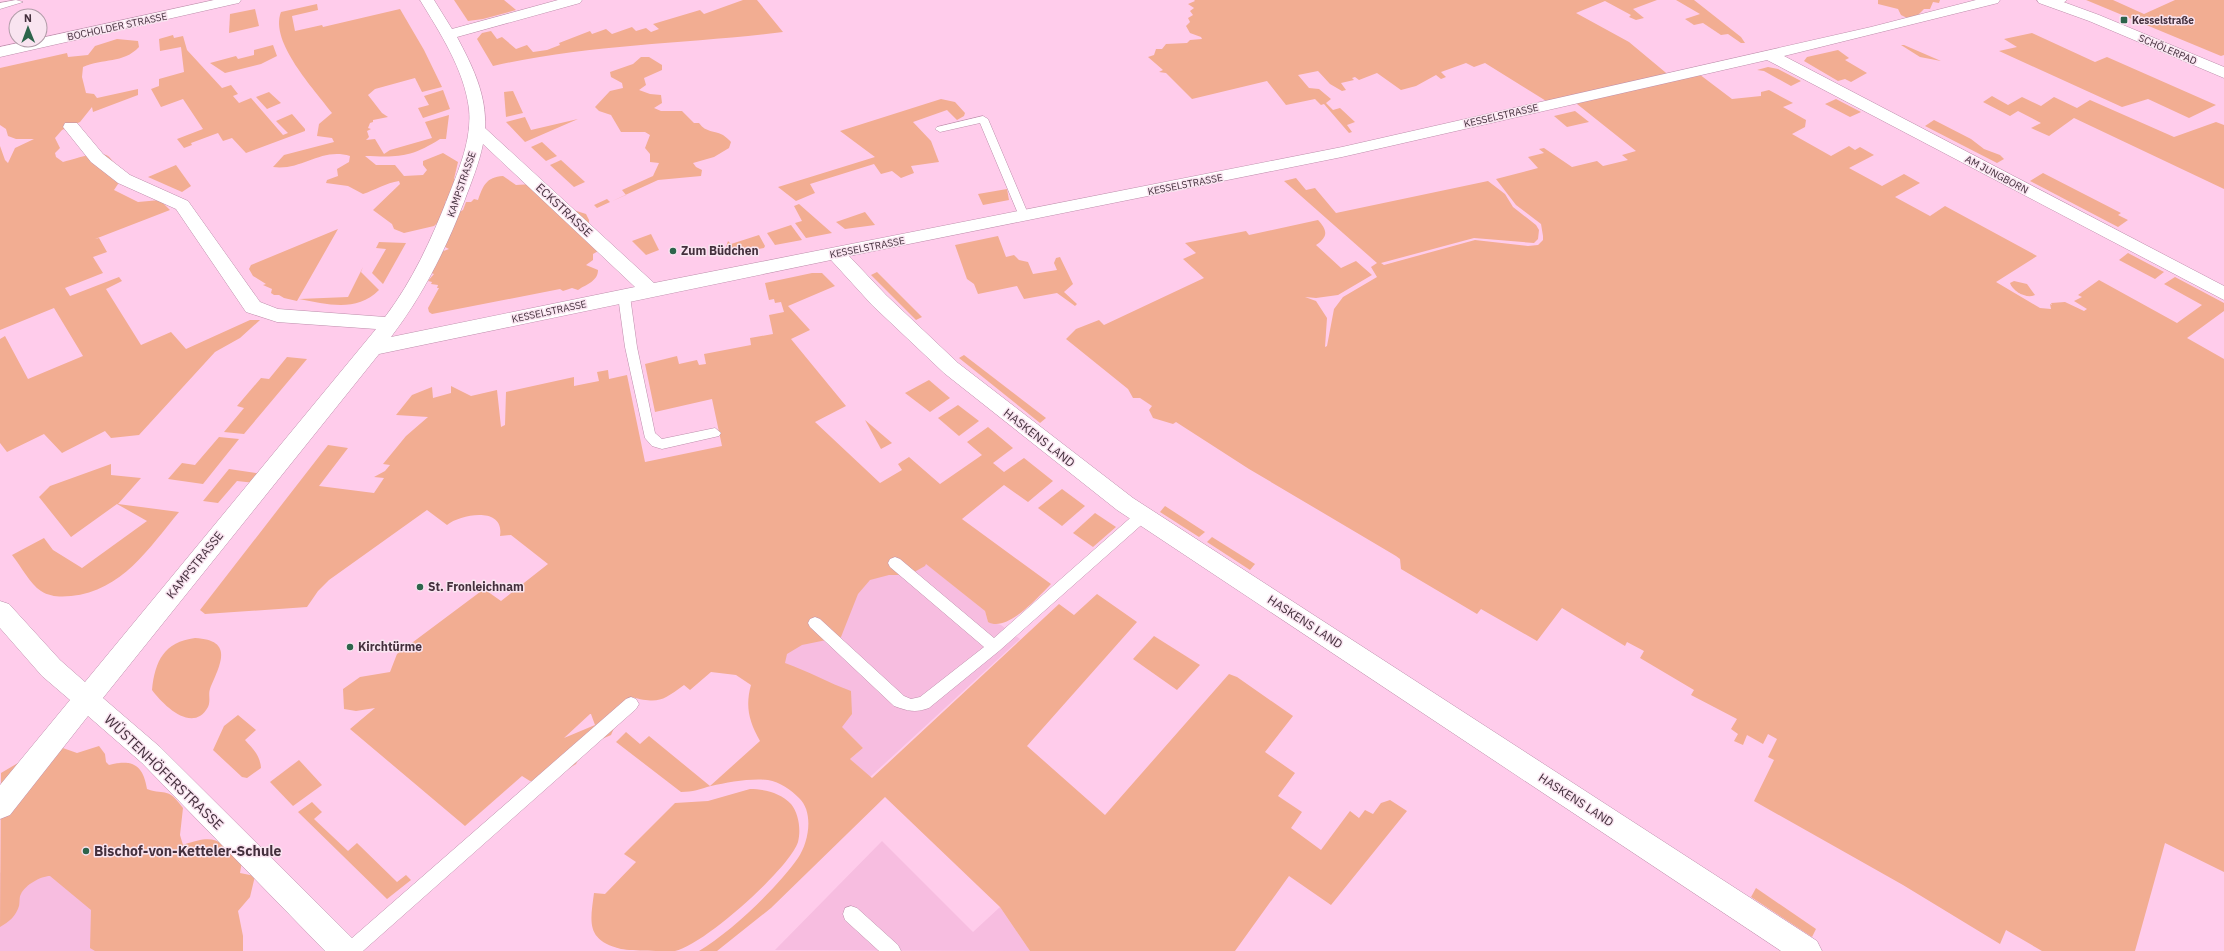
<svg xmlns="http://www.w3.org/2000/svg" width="2224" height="951" viewBox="0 0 2224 951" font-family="'IBM Plex Sans',sans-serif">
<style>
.built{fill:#f7bde0}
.green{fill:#f2ad92;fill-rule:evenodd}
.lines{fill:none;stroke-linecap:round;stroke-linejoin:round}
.service-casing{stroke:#bd8eab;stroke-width:1}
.minor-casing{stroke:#bd8eab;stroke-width:1}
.tertiary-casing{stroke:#bd8eab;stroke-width:1}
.secondary-casing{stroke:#bd8eab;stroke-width:1}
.service{fill:#fff;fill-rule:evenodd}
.minor{fill:#fff;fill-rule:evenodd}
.tertiary{fill:#fff;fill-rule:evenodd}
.secondary{fill:#fff;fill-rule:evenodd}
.poi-dot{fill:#2d644b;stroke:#f9e4f0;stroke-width:1.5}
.labels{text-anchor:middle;stroke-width:3;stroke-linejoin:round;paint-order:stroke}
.far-poi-label{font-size:10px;font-weight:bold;fill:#44303d;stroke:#f9e4f0;text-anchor:start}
.far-street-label{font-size:10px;fill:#44303d;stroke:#f9e4f0}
.street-label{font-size:12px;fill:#44303d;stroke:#f9e4f0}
.poi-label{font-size:12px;font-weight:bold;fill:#44303d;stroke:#f9e4f0;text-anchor:start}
.near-street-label{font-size:14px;fill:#44303d;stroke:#f9e4f0}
.near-poi-label{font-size:14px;font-weight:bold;fill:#44303d;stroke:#f9e4f0;text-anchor:start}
</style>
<rect width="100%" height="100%" fill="#ffcceb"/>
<!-- built -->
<g class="built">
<path d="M907,548L985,611L988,622L1001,625L1020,639L870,777L850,759L863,748L767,655Z"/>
<path d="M69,806L238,951H0V873Z"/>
<path d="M882,841L973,932L1000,907L1030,951L775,950Z"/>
</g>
<!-- green -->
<g class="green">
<path d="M454,0H504L516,10L483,19L468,21Z"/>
<path d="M743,0H757L783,32C687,44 588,44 493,66L477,39L482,33L491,31L497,39L502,37L516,49L527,45L533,52L547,50L560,45L559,43L590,31L592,34L606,29L612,34L632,27L636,31L646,28L651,32L659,29L653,24L700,10L704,14Z"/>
<path d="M1194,0H1657L1633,9L1644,18L1636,20L1629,17L1631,15L1605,1L1576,13L1629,42L1671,77L1695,71L1732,99L1761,96V92L1769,90L1793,103L1783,107L1806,120L1805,127L1792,134L1831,156L1849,146L1855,150L1860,147L1874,155L1849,168L1882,186L1904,174L1920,183L1895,197L1930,216L1945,206L2037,256L1996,282L2040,308L2051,309L2050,304L2052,305L2051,303L2065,302L2084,311L2087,309L2074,301L2082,297L2078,295L2099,280L2177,323L2202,305L2164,284L2175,277L2224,303V311L2187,338L2224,359V872L2165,843L2135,951H2042L2006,930L2000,944L1903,885L1754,801L1774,760L1768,757L1777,739L1768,734L1763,744L1747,735L1743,745L1734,741L1738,734L1731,729L1737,719L1691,695L1694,690L1640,658L1644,651L1627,642L1625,646L1562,608L1537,641L1481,609L1477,614L1401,569L1400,559L1396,556L1249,469L1176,422L1173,424L1153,418L1149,410L1152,406L1140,398H1133L1128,389L1066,339L1076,329L1099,320L1104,325L1204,278L1183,259L1196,253L1185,243L1246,231L1249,235L1318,220C1327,230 1329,236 1316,245L1341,268L1356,261L1372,275L1338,295L1316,298L1305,297L1316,301L1327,318L1325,347L1327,346L1334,309L1343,297L1377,277L1371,267L1377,263L1284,181L1296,178L1306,190L1315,188L1336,213L1488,181L1505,194L1513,207L1536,225L1539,230L1538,239L1534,243L1474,238L1381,263L1384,265L1475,240L1528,246L1538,245L1543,240V236L1541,224L1516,205L1496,179L1538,168L1528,157L1544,153L1539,149L1544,148L1572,167L1597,161L1603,166L1628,160L1622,155L1636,151L1572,100L1551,104L1485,63L1474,67L1466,63L1441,72L1446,77L1441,79L1436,75L1416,86L1401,90L1377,73L1359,80L1355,77L1352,78L1354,80L1341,83L1346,90L1342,91L1330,84L1318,71L1298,75L1309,88L1319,89L1331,99L1326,103L1333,110L1340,108L1355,122L1347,125L1352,132L1349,133L1324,104L1321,105L1315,99L1286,105L1267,81L1192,99L1166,73L1159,72L1163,70L1148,57L1154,55L1156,49H1162L1166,44L1187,43L1190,40L1202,39L1201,37L1190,33L1186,26L1190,22L1188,18L1193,15L1190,11L1194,8L1188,4L1195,1Z"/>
<path d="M1676,0H1694L1741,37L1745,43H1741L1728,34L1721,35L1703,23L1694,25L1685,19L1700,14Z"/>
<path d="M1878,0H1940L1939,3L1933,2L1930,9H1924L1918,15L1909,19L1901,15L1898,9L1878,4Z"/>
<path d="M2086,0H2113L2144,14L2175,0H2224V55L2221,56Z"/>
<path d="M317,4L318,10L292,16L295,31L322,25L323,27L400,9L424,50L442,87L422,92L415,78L375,89L368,95L382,113L388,117L373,120V122L370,123L368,128L371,129L367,131L369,137L366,140L375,139L384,154L390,150L432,138L425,122L449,115L446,139H440C410,158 399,157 365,156L376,165H395L404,176L423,175L427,170L423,165V161L443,153L458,162L454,179L460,185L455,194L445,202L446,207L444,217L434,226L404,233L394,229L392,224L373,210L400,184L399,181C386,183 375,190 363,194L348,186L326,183L327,180L338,176L337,169L349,162L350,156C321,147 302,171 273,167L284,155L334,142L332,138L317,136L319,124L332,113C315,90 269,42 281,12Z"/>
<path d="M255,9L259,26L229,33L230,14Z"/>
<path d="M2032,33L2095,62L2107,57L2216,105L2189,118L2148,99L2122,107L1999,51L2017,47L2004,39Z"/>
<path d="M173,35L174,38L183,36L187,50L222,88L231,85L238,94L233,96L239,103L251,98L283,135L288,133L276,121L292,114L305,129V131L246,153L232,138L223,141L218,133L191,143L192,145L184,148L177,139L203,129L183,99L161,107L151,89L159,86V79L184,72L181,47L160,51L159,39Z"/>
<path d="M117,39L138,41L139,47C123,64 103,58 83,67L82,77L86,93L94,94L97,98L138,89V95L93,112L92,107L80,122L62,130L55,138L60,148L55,153L56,157L63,162C73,160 98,150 108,156C111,158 120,171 124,175L114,190L138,202L160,200L170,210L95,239L99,238L107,252L93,257L103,273L65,288L70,296L119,277L122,281L106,289L141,345L171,332L186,349L250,320H260L240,338L215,352L139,435L111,438L105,431L62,453L44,434L7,452L0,443V339L5,336L28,379L83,356L54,308L0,330V146L5,160L8,163L15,148L34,139H16L8,136L6,129L0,125V68L67,53L68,57L88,55L95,46Z"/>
<path d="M273,45L277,56L261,64L225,73L210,63L236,56L238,59L254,55V50Z"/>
<path d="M1901,45H1904L1941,61L1920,57Z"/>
<path d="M1838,50L1849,58L1845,60L1867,73L1851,82L1845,79L1838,81L1804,61L1807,57Z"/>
<path d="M641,57H649L662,65V70L644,78L646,85L639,90L650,94L661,95L662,103L654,108L661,111H682L694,123H699C706,133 714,130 723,135C726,137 729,140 731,142L729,148L714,157L693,163L696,167L702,170L701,176L658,180L597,208L594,205L607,199L610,202L626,195L622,190L653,176L659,163L650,162V154L645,148L650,135L645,132H621L611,115L599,111L595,107L610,91L623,88L622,83L611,77L610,72L633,64Z"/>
<path d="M1768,67L1778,69L1801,81L1791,86L1764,71L1757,70Z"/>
<path d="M443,90L450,109L423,118L418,108L429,105L424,96Z"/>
<path d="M513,91L523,113L506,117L504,92Z"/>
<path d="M269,92L281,103L267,109L256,97Z"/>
<path d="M1992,96L2008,105L2022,97L2041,106L2054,97L2077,108L2090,100L2174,137L2216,122L2224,125V189L2074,118L2049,136L2031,128L2041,123L2018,111L2010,116L1983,102Z"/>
<path d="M941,99L955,102L965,113L964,116L957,120L947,110L913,122L931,141L939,162L911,166L914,173L901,178L892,171L881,174L874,164L810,184L815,193L796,201L778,187L875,157L840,131Z"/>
<path d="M1836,99L1861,112L1850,117L1825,104Z"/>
<path d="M1575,111L1589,122L1567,127L1554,116Z"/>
<path d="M525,117L531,130L578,119L525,142L506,122Z"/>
<path d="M1934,120L1971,139L1984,149L2000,155L2004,159L1997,163L1925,126Z"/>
<path d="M542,142L557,156L546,161L531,147Z"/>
<path d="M561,160L585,182L574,187L550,165Z"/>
<path d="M176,165L191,186L182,192L148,177Z"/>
<path d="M2043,173L2121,213L2118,215L2128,220L2118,227L2030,181Z"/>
<path d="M503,176L516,185L532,184L555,204L586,214L589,220V225L592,226L589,229L600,250L593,254V260L586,265L598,270C598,281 587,284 578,290L572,288L563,291L560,289L432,314L429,312L428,308L439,288H437L438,285L431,284L432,282L428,281L434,274L428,272L438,253L449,249L445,247L459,212L463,210L466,202H471L474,199L478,200C483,186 486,177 503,176Z"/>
<path d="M1007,189L1009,200L983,205L978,194Z"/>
<path d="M799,204L832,233L806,238L795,223L802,221L794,206Z"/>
<path d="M865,212L875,225L845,229L836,222Z"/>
<path d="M791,225L802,240L775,245L767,233Z"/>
<path d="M338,229L297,301L284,298L279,295H274L271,293L272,289L263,285L266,284L253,276L249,269L251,265Z"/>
<path d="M651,234L659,250L646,255L632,241Z"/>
<path d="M759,235L765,246L764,248L725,255V250L728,241L731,244Z"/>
<path d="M998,236L1006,257L1014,255L1019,260L1028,262L1033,274L1057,270L1054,263L1056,258L1060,257L1073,284L1064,292L1077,304L1075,306L1057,293L1024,299L1017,286L978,294L974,284L967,279L955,245Z"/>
<path d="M379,242L406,243L383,284L372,273L386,249L376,248Z"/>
<path d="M2128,253L2164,272L2155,279L2119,260Z"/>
<path d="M363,267L361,272L379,290C356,313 327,304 299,299L348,297Z"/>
<path d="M877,272L922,317L916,320L871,275Z"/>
<path d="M812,273H822L835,286L788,306L810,330L791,339L846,406L815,422L880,483L902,470L898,464L909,457L940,484L982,455L967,442L988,427L1013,448L993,463L1004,472L1024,458L1053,481L1028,502L1004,485L962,519L1051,584C1038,597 1007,633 988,622L985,611L926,564L925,566L909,575H889L870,580L858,594L841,637L802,645L787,654L785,663C808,671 829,683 851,691L852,714L842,727L863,748L850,759L872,778L1059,604L1074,615L1097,594L1137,622L1027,746L1105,815L1229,674L1237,677L1293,716L1265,752L1295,773L1278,796L1302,812L1291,828L1321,850L1350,811L1359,818L1365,810L1373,814L1381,803L1390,800L1407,811L1331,905L1289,876L1235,951H1030L1000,907L885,797L771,908L717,951H699C731,932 777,888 798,858C809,842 814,812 799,798C791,790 780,782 768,780C751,778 728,782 711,786C700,789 693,792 681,792L616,742L626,732L640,744L649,736L710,786L760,741C749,722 745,706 751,685L736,675L711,672L690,690L684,685C662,701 659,704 631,697L618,719L611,735L584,747L576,764L551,780L530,781L522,776L465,826L350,729L375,708L356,711L344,709L343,689L360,677L390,672L397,654L484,589L501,601L548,564L511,535L500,536C505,506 461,514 447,525L427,510L329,580L318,591L307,607L205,614L200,610L328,445L348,448L319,486L374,493L384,478L374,477L385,471L390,465L383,464L406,436L428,417L396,415L412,395L432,387L433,398L451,393V386L471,396L497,390L501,427L505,425L506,392L574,377V386L599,381L597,372L608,370L609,379L627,375L645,462L722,446L712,399L655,412L645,364L677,356L679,364L697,360L699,365L706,364L704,354L751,345L750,338L773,334L769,315L784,312L781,302L775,303L774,299L769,300L765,283ZM591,714L595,725L564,738L590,714Z"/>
<path d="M2014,281L2027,284L2035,295C2027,299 2013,292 2010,283Z"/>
<path d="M964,355L1046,418L1040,423L959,358Z"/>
<path d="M287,357L307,359L244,434L224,432L244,408L237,406L261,378L269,379Z"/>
<path d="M929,380L950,398L930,412L905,393Z"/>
<path d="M958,405L979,421L959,436L938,418Z"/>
<path d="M865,420L892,443L881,449Z"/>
<path d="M219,437L239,439L203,484L168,479L182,463L195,465Z"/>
<path d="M111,464V475L141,478L118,504L179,512C149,548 122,591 71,596C61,597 50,597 41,591C30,584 21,566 12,555L44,538L53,550L82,568L147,521L117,504L71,537L39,497L50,486Z"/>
<path d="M229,469L263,474L255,483L237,481L218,503L203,501Z"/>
<path d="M1062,489L1085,506L1062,526L1038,508Z"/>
<path d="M1165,506L1205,532L1199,537L1160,512Z"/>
<path d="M1095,513L1116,527L1093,547L1073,533Z"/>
<path d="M1212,537L1255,564L1250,570L1207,542Z"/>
<path d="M1154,636L1200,665L1177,690L1133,659Z"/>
<path d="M195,638C235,640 220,665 210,689C208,694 211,701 208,707C193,734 164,706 152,690C155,661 164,642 195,638Z"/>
<path d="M238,715L256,730L245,740C253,749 260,755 261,768L247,778L242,777L213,750L224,726Z"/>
<path d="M99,746L105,754L106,762L109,765C133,759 143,765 147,789C167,796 167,786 183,808L180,835L183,845C215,834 218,839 242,861L240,873L255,876L250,897L238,911L243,936V951H95L90,948L91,910L50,876C41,876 25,885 21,894C19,897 20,902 19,906C16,916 9,922 0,927L1,773L23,760L60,747L77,753Z"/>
<path d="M299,760L322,785L293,806L270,782Z"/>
<path d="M750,789C764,789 781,793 791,804C799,814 801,830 798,842C789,869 704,945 675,951C663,951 633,951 621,949C586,940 590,923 594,893L605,894L636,862L624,854L675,803L708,801Z"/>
<path d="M312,802L322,812L314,819L348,851L357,843L397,882L406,875L411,880L387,899L298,812Z"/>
<path d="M1756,888L1816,929L1812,937L1751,897Z"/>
</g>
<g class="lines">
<defs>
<g id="service">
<path d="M16,0L23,2L0,9V3Z"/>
<path d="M2057,0H2067L2059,6H2053L2052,4Z"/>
<path d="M983,116L988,119L1029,216L1028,218H1020L1019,216L980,123L940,132L935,129L937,127Z"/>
<path d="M624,292L630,296L637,347L655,433L662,439L715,428L721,433L719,436L662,449L652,446L645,438L625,347L618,296Z"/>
<path d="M1142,511L1147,512L1149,516L1147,520L999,651L929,708C915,713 908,711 894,706L810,627L808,623L810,619L815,617L820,619L904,696L911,699L920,697L984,647L890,567L888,563L890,559L895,557L900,559L994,638L1137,512Z"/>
<path d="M631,697L636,699L639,704L636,709L363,951H341L344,945L626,699Z"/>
<path d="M851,906L857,908L898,945L901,951H879L845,920L843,914L845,908Z"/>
</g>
<path id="minor" d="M420,0H434L452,29L558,0H582L580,3L457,37C472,65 487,95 485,128L654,283L1342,147L1871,27L1976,0H2000L1998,3L1784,56L2224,286V300L1767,60L1342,157L849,256L886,295L958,363L1133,498L1817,941L1822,951H1781L1117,510L944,373L872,305L831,260L379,354L103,698L160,747L355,941L360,951H325L142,763L88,716L10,815L0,819V785L70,700L42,676L0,628V601L9,604L60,660L85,682L376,329L277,322L246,312L176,209L118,183L91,162L63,127L65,123H77L103,154L130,175L188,201L260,302L278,309L385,317C413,280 431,240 448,197C459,169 472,139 469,109C464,69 440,33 420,0ZM483,144L635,287L391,337C423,295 445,251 464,202C471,183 479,164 483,144Z"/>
<path id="tertiary" d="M2037,0H2058L2099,15L2224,67V78L2089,21L2039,3Z"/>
<path id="secondary" d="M214,0H241L239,3L234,4L0,57V47Z"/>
</defs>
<!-- service casing -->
<use href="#service" class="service-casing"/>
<!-- minor casing -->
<use href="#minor" class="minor-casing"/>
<!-- tertiary casing -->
<use href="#tertiary" class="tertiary-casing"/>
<!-- secondary casing -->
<use href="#secondary" class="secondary-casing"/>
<!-- service -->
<use href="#service" class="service"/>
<!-- minor -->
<use href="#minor" class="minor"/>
<!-- tertiary -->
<use href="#tertiary" class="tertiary"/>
<!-- secondary -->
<use href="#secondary" class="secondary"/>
</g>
<!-- markers -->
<g class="poi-dot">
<rect x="2120" y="16" width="8" height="8" rx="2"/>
<circle cx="673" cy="251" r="4"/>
<circle cx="420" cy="587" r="4"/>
<circle cx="350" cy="647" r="4"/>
<circle cx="86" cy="851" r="4"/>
</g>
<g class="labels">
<!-- far-poi labels -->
<g class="far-poi-label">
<text x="2132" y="24">Kesselstraße</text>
</g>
<!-- far-street labels -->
<g class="far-street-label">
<text transform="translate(117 26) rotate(-12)" y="4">BOCHOLDER STRASSE</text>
<text transform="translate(2168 49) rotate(23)" y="4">SCHÖLERPAD</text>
<text transform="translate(1501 115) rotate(-13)" y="4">KESSELSTRASSE</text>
<text transform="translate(1997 174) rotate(28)" y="4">AM JUNGBORN</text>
<text transform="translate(461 184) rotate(-71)" y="4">KAMPSTRASSE</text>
<text transform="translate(1185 184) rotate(-11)" y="4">KESSELSTRASSE</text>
<text transform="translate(867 247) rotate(-11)" y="4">KESSELSTRASSE</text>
<text transform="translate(549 311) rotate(-12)" y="4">KESSELSTRASSE</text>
</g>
<!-- street labels -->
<g class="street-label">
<text transform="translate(564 210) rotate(43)" y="4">ECKSTRASSE</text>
<text transform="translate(1039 438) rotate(38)" y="4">HASKENS LAND</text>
<text transform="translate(195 565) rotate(-51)" y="4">KAMPSTRASSE</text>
<text transform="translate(1305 622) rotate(33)" y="4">HASKENS LAND</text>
<text transform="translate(1576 800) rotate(33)" y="4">HASKENS LAND</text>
</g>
<!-- poi labels -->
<g class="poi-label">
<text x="681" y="255">Zum Büdchen</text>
<text x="428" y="591">St. Fronleichnam</text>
<text x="358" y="651">Kirchtürme</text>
</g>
<!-- near-street labels -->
<g class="near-street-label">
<text transform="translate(164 772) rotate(44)" y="5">WÜSTENHÖFERSTRASSE</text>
</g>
<!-- near-poi labels -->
<g class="near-poi-label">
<text x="94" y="856">Bischof-von-Ketteler-Schule</text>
</g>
</g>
<!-- north arrow -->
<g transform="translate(28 28) rotate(359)"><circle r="19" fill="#f9e4f0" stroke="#b19ca8"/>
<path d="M0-3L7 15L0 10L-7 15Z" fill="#2d644b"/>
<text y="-6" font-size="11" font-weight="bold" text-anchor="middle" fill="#44303d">N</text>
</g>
</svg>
